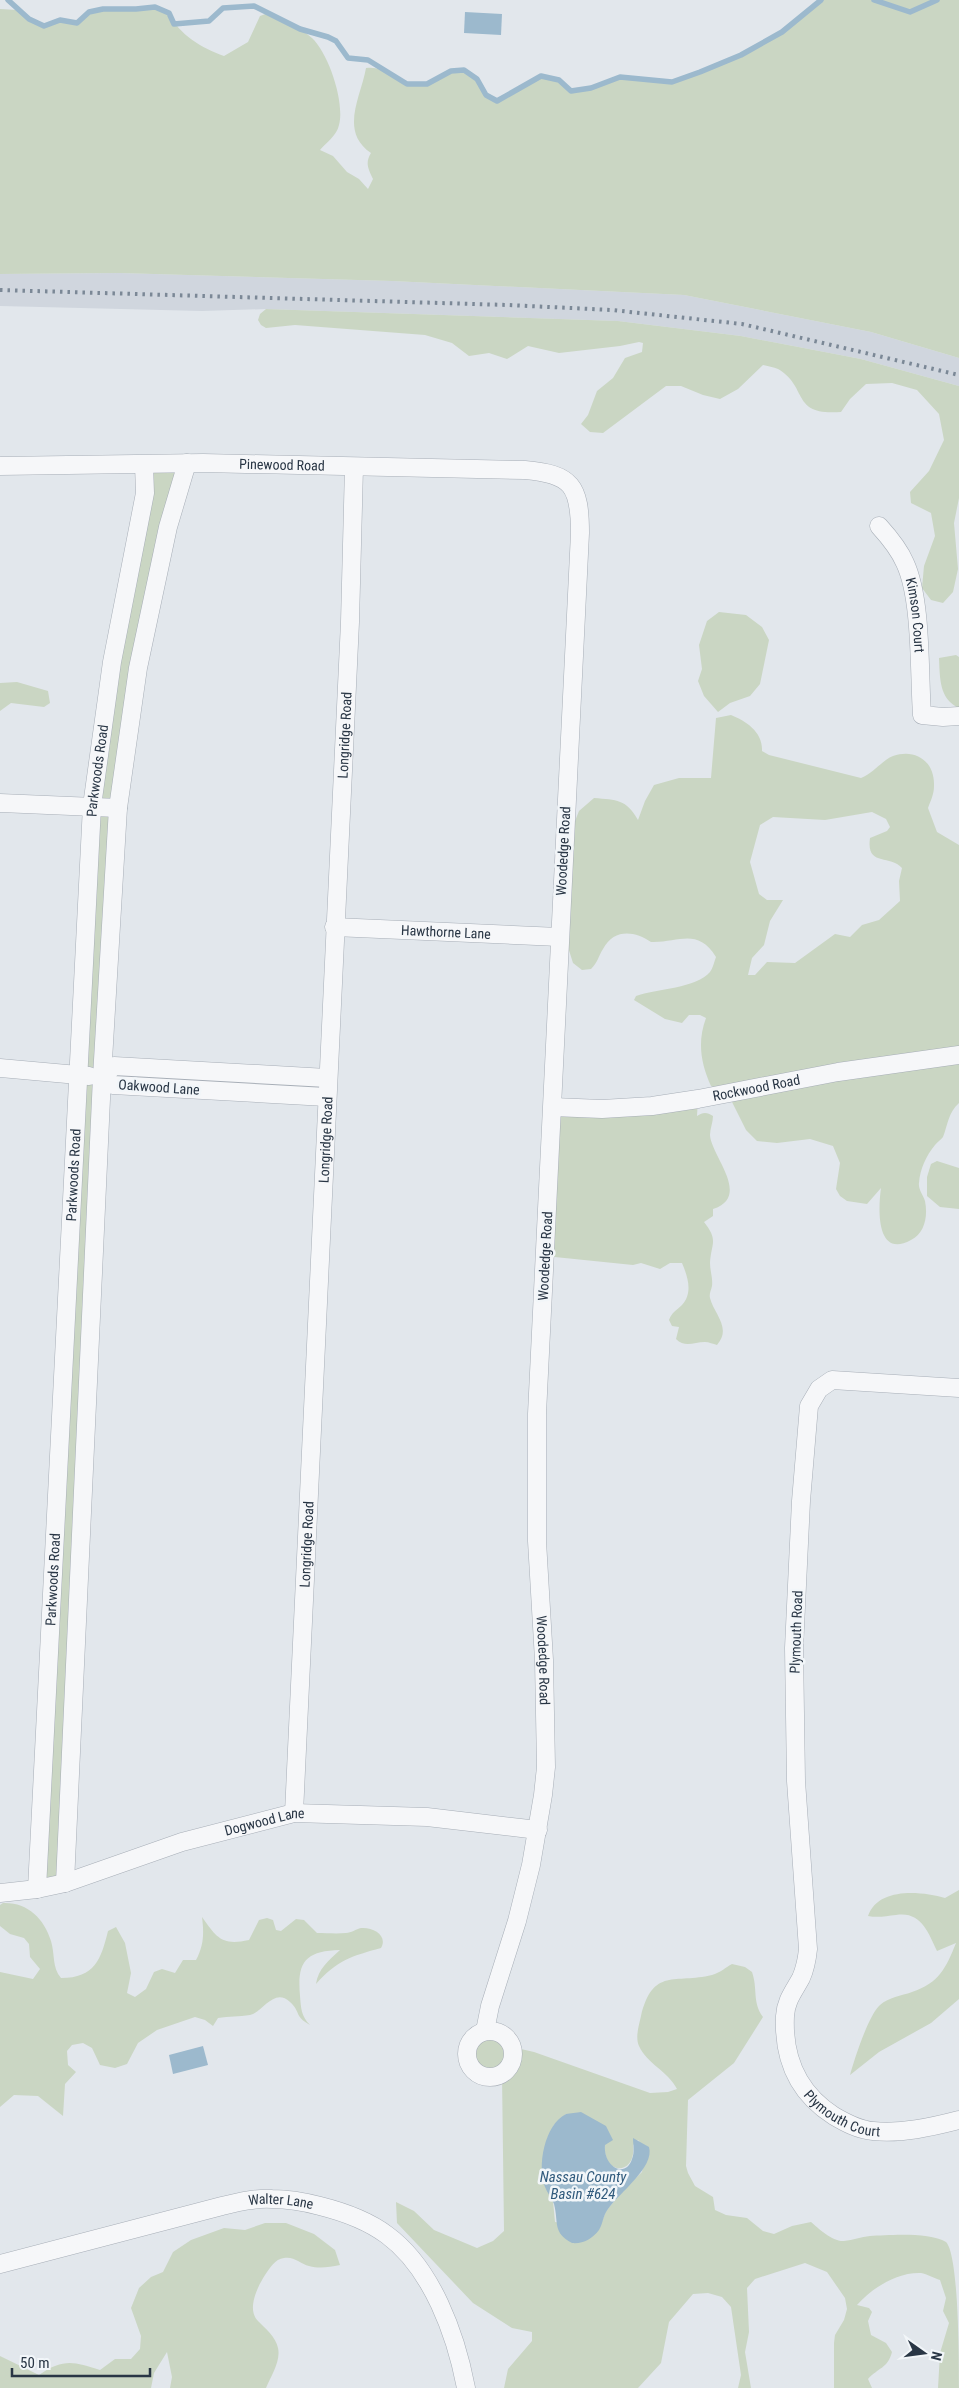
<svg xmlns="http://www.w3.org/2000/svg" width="959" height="2388" viewBox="0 0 959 2388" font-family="'Roboto Condensed',sans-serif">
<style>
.built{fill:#d0d6de}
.green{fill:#cad6c3;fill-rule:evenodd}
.water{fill:#9cb9cd}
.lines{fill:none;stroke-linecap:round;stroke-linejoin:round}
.stream{stroke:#9cb9cd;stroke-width:5.5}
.street-casing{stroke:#a7aeb7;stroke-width:19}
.street{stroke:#f6f7f9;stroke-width:18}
.rail{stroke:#7b8896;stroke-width:4;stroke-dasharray:2.5 5;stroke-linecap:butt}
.labels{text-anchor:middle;stroke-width:5;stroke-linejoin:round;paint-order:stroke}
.street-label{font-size:14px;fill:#293645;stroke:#f2f6f9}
.water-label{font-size:15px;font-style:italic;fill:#305a7c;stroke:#f2f6f9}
</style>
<rect width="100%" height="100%" fill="#e2e7ec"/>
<!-- built -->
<path class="built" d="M119,273L392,281L684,295L871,332L959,358V386L861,359L741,336L618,321L266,309L202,311L0,306V274Z"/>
<!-- green -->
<g class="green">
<path d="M821,0H959V358L871,332L684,295L392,281L119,273L0,274V9L17,10L44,26L60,20L77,23L89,12L103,9H136L155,7L169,13C179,35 202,48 224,56L248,42L260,16L268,13C283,20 299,27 312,38C329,54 345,103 339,125C337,135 326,143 320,150L333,156L347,172L359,179L368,189L373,179C368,168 365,163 371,153C339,131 361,97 366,68C384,65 392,81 408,84C431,88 446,66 464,70C477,73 478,88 487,95C490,98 494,99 497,101L541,76L559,80L571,91L591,88L620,77L672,82L700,72L741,55L782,32Z"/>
<path d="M266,309L618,321L741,336L861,359L959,386V498L954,523L958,569L953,592L943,603L931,600L922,588L924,566L935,536L931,513L911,503L910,492L929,471L944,440L939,414L917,390L892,383L866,384L850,399L841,412C790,416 809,387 778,369C774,367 767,366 763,365L738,389L720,399L703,395L681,386H666L603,433L590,432L581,424L588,415L597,391L613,378L625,358L642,352L643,343L639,342L620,346L559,353L528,346L507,359L489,353L469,356L452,343L425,335L295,325L266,328L261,325L258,320L260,314Z"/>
<path d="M187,463L138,668L102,1076L114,1066L327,1078L326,1097L102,1077L65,1883L37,1889L92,806L144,465Z"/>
<path d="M719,612L746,615L762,627L769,640L760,684L750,696L730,703L718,712L704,696L698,681L702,669L699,645L707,621Z"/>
<path d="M956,655L959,657V708C939,699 940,678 939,658Z"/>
<path d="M17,682L48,691L50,703L44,707L11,703L0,711V683Z"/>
<path d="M731,715C746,721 763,732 762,751L769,755L861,778C874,773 881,761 893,756C915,748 935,761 934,786C934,794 931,800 928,808L937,832L959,845V1103C948,1113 948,1124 943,1137C941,1140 937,1142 935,1145C926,1156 920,1169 919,1183C918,1189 923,1195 925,1201C928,1216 925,1233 911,1240C876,1259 878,1209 881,1188L867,1204L847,1201L840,1196L836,1189L840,1163L833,1146L810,1139L777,1143L757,1141L746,1130L728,1094L711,1086C701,1064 697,1042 706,1018L700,1015H689L682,1023L665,1019L634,1000L636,996C656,989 697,988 710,972C713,968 714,962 716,957C697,927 679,943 651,942C635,931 614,928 603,949C598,957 598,962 591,969L582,970L573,963L567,944L563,851L579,811L594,798C617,800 626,799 638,820L645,801L654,785L679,778H711L716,718ZM872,812L886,819L890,827L887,831L870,838C866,867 889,854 902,868L899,881L900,901L879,920L862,925L850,937L835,934L795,963L767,962L755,975H748L752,958L764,945L770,921L783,900H767L759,894L750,862L760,825L773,817L825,820Z"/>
<path d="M698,1099L697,1116C703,1112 707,1112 713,1116C713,1122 710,1129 710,1135C711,1156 752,1196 713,1209V1216L704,1222C719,1241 711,1243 710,1263C710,1271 713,1278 712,1286C711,1291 709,1293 710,1298C714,1314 732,1328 717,1345C713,1344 709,1342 705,1342C694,1342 685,1348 676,1339L679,1327L672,1326L669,1320C672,1312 676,1311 682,1305C693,1293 688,1277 682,1263H670L660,1269L641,1263L633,1265L545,1256L553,1107Z"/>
<path d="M937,1161L959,1168V1209L940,1207L927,1196V1177L931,1164Z"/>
<path d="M959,1890V1999L931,2023L879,2052L850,2075C854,2060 869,2014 880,2005C889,1997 901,1996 912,1992C939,1983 946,1968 956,1943L937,1951C928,1932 921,1911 896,1915C886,1916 878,1918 868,1916C878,1887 921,1891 945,1898Z"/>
<path d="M3,1903C27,1902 44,1918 51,1941C55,1954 52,1968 61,1978C95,1978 101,1959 108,1931L116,1927L125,1943L131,1973L127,1993L135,1997L146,1989L154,1972L162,1969L175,1973L183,1960H196C204,1945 204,1933 202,1917C217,1938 222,1946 249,1940L259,1920L267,1918L273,1920L276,1930L281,1931L296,1919L304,1920L317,1933C326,1933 336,1934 346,1933C351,1933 356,1929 361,1928C374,1927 388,1936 381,1948C352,1956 337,1960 316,1984C318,1969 329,1960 340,1950C305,1951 297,1962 300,1996C301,2008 301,2016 310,2025C294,2016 301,2012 290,2002C274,1987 263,2012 250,2015C239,2017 229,2016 218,2018L213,2026L205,2020L195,2017L157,2030L138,2043L127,2064L115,2068L100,2065L92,2048L83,2043L72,2045L67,2051L68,2065L76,2072L65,2084L63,2116L38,2096L14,2095L0,2107V1972L33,1979L40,1969L30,1957L29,1944L24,1938L10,1934L0,1926V1905Z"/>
<path d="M732,1964L745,1967L752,1972C758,1989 752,2002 763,2017L734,2063L688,2100L686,2166L688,2173L695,2186L713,2197L715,2210L726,2215L747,2218L763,2231L774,2234L792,2226L811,2222C819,2229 833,2242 844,2241C853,2240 861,2237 870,2236C889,2235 930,2232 946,2242C959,2255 959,2362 959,2388H938L940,2353L949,2323L943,2311L946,2298L940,2280C934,2278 927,2274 921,2273C897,2272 872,2288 857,2305L869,2308L872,2312L868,2321L871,2335L886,2343L892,2352C888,2368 878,2368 868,2379L872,2388H834V2343L835,2335L844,2320L847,2309L845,2298L827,2272L805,2263L755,2279L747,2288L749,2332L745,2352L751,2388H738L741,2375L731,2307L722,2297L708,2293L693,2294L669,2322L661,2363L638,2388H504L508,2369L532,2341V2332L512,2328L473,2303L397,2223L396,2202L414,2211L434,2230L477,2248L493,2241L504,2231L502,2075C461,2085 453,2038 488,2031C500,2029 507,2037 512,2047L534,2052L650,2093L668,2092L677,2089C668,2071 647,2064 639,2046C635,2037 639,2025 641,2016C653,1967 675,1984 712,1975C720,1973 726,1967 732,1964ZM566,2114L605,2145C602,2176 637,2176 633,2145L638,2140L641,2144L646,2146L642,2172L624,2189L606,2211L599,2229L555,2222L547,2139L554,2125Z"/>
<path d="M265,2223H286L314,2234L335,2250L340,2265C329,2267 320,2269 309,2266C301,2264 294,2256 284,2258C275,2259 270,2268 265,2275C258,2286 246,2309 258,2321C265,2328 276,2337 278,2348C281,2361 271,2376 266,2388H170L172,2377L167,2352L154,2373L151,2388H0V2356L39,2375C64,2358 74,2362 100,2370L115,2359H131L140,2349L141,2336L131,2308L139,2288L151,2277L163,2272L173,2252L191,2240L224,2228L245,2230Z"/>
</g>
<!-- water -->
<g class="water">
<path d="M465,12L502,14L501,35L464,33Z"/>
<path d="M203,2046L208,2065L173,2074L169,2055Z"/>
<path d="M581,2112L606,2126L613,2140L605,2145C603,2167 626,2179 632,2159C635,2152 633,2145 633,2138L649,2147C655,2167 619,2193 608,2209C603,2215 603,2224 599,2230C592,2239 583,2244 572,2243C552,2232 559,2223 554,2204C552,2198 547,2193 545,2187C537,2167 544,2125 566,2114C570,2113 577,2113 581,2112Z"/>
</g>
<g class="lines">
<!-- stream -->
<g class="stream">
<path d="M8,0L29,19L44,26L60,20L77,23L89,12L103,9H136L155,7L169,13L174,24L209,21L223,8L254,6L300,29L328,37L336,41L348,58L368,60L407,84H427L451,71L464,70L477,79L486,95L497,101L541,76L559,80L571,91L591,88L620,77L672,82L700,72L741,55L782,32L821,0"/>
<path d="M874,0L910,12L937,0"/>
</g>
<defs>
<g id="street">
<path id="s1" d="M0,466L203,463L525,470C572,474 580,486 580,533L537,1414V1541L544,1660L546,1767L543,1795L531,1865L517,1921L490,2006L485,2031"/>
<path id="s2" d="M879,526C889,537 899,549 905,563C922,599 919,673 922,715L943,717L959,716"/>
<path d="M0,803L118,808"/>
<path id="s3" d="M334,927L559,937"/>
<path d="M0,1068L89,1076"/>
<path d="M326,1097L113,1085L102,1077L114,1066L327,1078"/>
<path id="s4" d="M553,1107L602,1109L652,1106L698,1099L838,1072L959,1055"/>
<path id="s5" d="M959,1388L832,1380L819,1389L809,1406L801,1501L794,1648L796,1781L808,1949C807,1959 805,1969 801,1978C794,1991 786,2000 785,2016C783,2059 798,2093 834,2116C846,2123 859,2130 873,2131C901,2134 932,2127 959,2120"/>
<path id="s6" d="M294,1813L350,622L354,467"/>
<path d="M65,1883L102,1077L118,808L138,668L168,527L187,463"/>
<path id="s7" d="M37,1889L92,806L112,662L145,493L144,465"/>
<path id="s8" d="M0,1893L37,1889L65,1883L182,1842L294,1813L427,1817L538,1830"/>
<circle cx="490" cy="2054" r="23"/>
<path id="s9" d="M0,2264L222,2206C239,2202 255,2198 272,2199C288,2199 305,2202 320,2206C344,2212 367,2220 387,2235C432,2268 456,2335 466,2388"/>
</g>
</defs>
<!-- street casing -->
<use href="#street" class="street-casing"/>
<!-- street -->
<use href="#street" class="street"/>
<!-- rail -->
<path class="rail" d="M0,290L508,305L612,310L742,324L959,375"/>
</g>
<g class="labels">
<!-- street labels -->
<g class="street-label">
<text dy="5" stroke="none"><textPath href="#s1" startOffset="282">Pinewood Road</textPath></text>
<text dy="5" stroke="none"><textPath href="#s2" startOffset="99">Kimson Court</textPath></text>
<text dy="5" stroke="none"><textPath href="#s6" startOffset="1079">Longridge Road</textPath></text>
<text dy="5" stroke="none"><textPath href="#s7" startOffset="1120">Parkwoods Road</textPath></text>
<text transform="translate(563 851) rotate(-87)" y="5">Woodedge Road</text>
<text dy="5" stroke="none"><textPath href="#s3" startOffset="112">Hawthorne Lane</textPath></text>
<text transform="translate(159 1087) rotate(4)" y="5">Oakwood Lane</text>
<text dy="5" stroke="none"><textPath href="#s4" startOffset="205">Rockwood Road</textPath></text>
<text dy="5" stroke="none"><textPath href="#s6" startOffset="674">Longridge Road</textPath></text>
<text dy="5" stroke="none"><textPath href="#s7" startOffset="715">Parkwoods Road</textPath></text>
<text transform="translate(545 1256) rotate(-87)" y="5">Woodedge Road</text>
<text dy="5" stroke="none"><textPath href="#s6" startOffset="269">Longridge Road</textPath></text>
<text dy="5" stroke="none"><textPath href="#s7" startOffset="310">Parkwoods Road</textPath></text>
<text transform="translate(796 1632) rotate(-88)" y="5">Plymouth Road</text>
<text dy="5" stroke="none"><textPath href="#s1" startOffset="1752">Woodedge Road</textPath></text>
<text dy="5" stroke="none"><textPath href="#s8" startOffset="275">Dogwood Lane</textPath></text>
<text dy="5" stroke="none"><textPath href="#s5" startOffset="902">Plymouth Court</textPath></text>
<text dy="5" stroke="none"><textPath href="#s9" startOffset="289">Walter Lane</textPath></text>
</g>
<!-- water labels -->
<g class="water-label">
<text x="583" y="2182">Nassau County<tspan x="583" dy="17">Basin #624</tspan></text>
</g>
</g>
<!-- north arrow -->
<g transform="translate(924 2353) rotate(104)" stroke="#f2f6f9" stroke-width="4" paint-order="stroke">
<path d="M0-4L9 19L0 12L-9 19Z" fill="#293645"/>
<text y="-8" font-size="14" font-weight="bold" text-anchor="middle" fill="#293645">N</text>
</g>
<!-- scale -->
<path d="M12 2368v8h138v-8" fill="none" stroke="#293645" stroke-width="2.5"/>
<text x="20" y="2368" font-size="15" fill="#293645" stroke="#f2f6f9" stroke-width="4" paint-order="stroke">50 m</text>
</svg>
